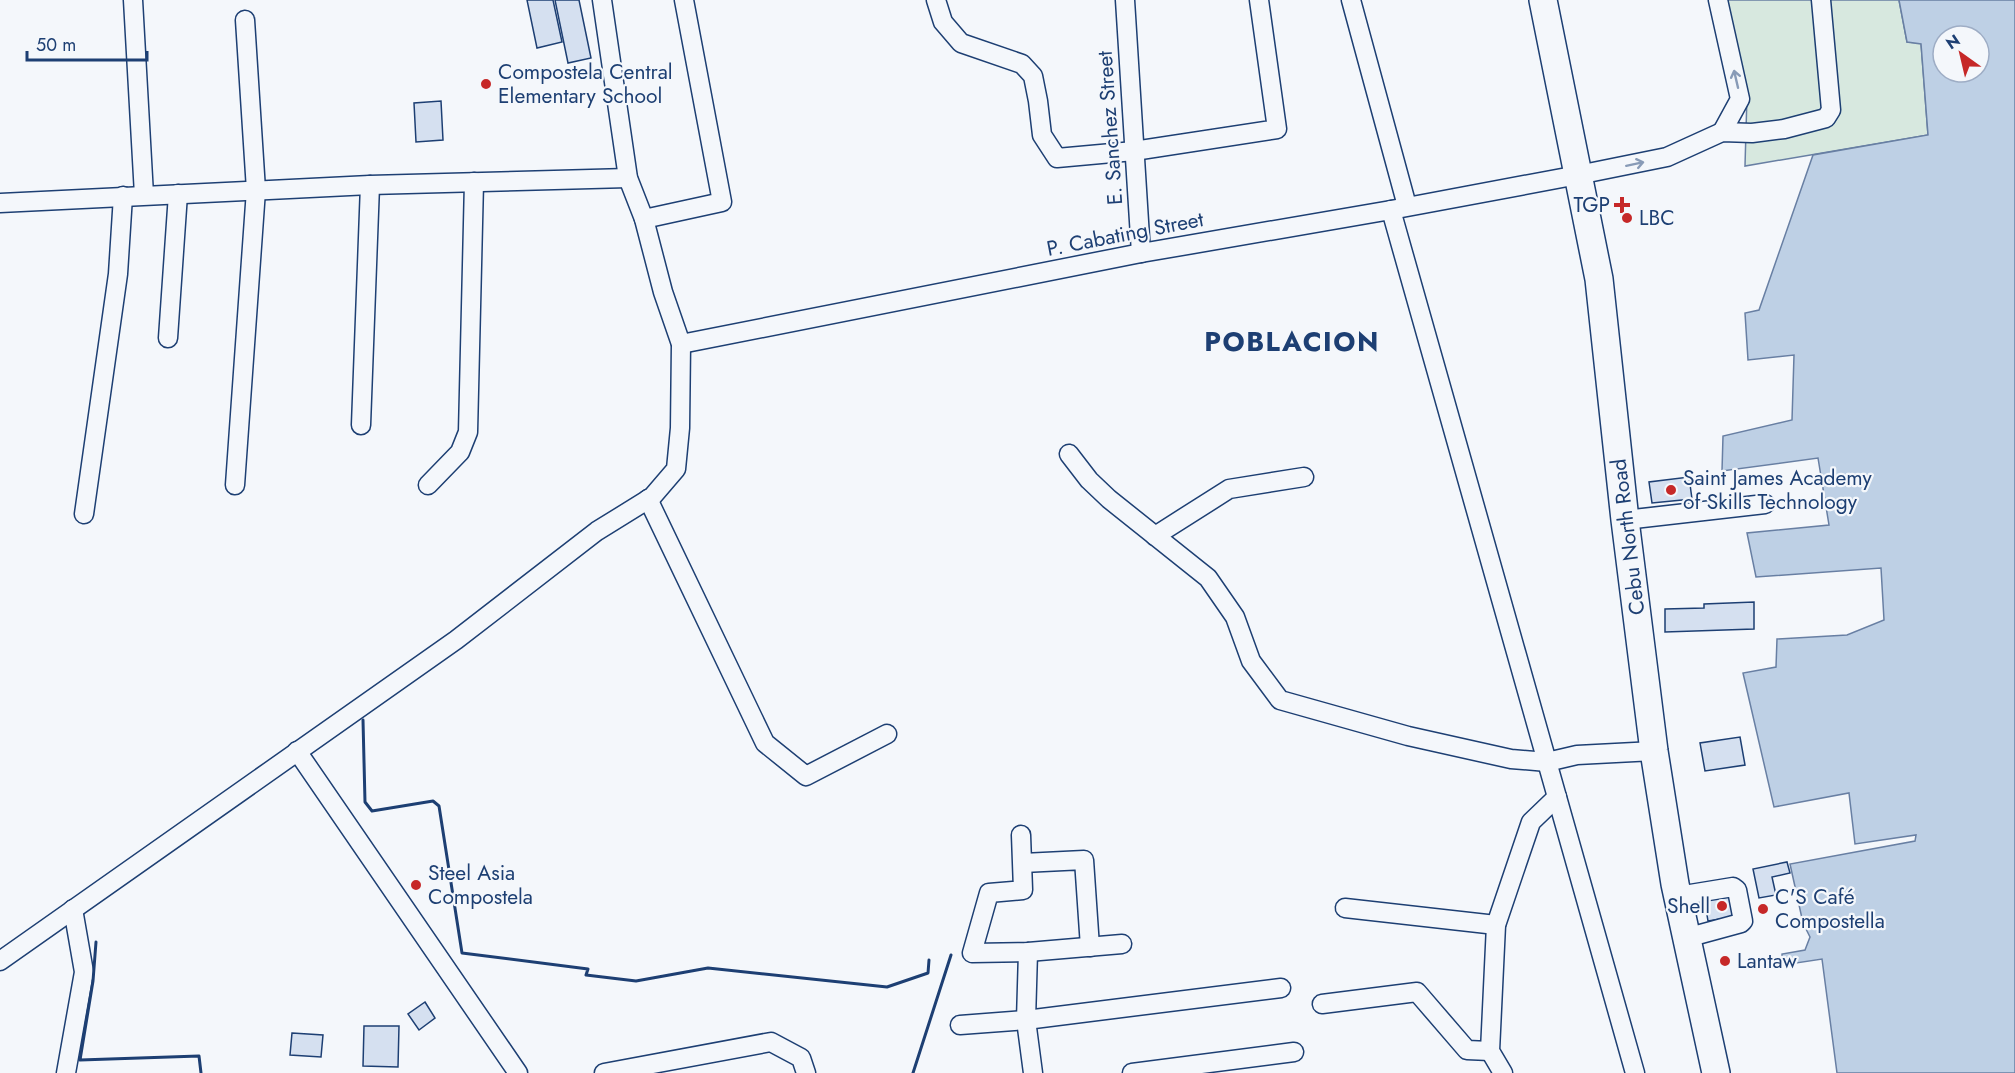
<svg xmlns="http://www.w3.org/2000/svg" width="2015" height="1073" viewBox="0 0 2015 1073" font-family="Jost,sans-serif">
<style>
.green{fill:#d7e8df;stroke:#687fa3;stroke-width:1.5}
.water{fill:#bed0e5;stroke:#687fa3;stroke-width:1.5;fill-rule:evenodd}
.building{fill:#d5e0f0;stroke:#1d3f73;stroke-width:1.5}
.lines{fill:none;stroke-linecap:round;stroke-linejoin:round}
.minor-casing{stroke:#1d3f73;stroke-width:21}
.highway-casing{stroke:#1d3f73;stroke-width:30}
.minor{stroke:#f4f7fb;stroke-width:18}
.highway{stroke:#f4f7fb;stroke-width:27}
.wall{stroke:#1d3f73;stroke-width:3}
.oneway{stroke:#889bb7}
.poi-dot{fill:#c62828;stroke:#f4f7fb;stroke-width:2}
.labels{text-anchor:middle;stroke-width:4.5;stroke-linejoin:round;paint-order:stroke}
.poi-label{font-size:21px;fill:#1d3f73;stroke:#f4f7fb;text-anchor:start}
.street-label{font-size:21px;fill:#1d3f73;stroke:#f4f7fb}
.district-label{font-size:27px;font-weight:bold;letter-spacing:1.5px;fill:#1d3f73;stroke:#f4f7fb}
</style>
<rect width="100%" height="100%" fill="#f4f7fb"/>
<!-- green -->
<path class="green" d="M1725,0H1899L1907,42L1921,43L1928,135L1745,166L1747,95Z"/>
<!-- water -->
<path class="water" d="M1899,0H2015V1073H1837L1822,959L1783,965L1782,954L1805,950L1810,937L1803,923L1790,864L1915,841L1916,835L1855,844L1849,793L1774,807L1743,673L1776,667L1777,639L1847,635L1884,620L1881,568L1756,577L1747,533L1829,525L1818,458L1722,471L1723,436L1792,420L1794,355L1748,360L1745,313L1759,310L1813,155L1928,135L1921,44L1907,42ZM1943,36H1979V72H1943Z"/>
<!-- building -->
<g class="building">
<path d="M527,0H553L562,42L537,48Z"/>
<path d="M555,0H579L591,58L568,63Z"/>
<path d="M441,101L443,140L416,142L414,103Z"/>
<path d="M1689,477L1692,499L1652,503L1649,482Z"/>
<path d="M1754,602V629L1665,632V609L1704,608V604Z"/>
<path d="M1740,737L1745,765L1705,771L1700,743Z"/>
<path d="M1787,862L1790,873L1772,877L1776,895L1759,898L1753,869Z"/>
<path d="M1735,892L1739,916L1708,921L1704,897Z"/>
<path d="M425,1002L435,1018L419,1030L408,1014Z"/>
<path d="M364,1026H399L398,1067L363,1066Z"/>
<path d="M292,1033L323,1035L321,1057L290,1055Z"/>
</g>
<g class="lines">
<defs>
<g id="minor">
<path d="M133,0L144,195"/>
<path d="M936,0L943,22L961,43L1022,64L1033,76L1038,101L1042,135L1057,158L1134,151L1277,129L1259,0"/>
<path d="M1125,0L1141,253"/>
<path d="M1351,0L1407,206"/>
<path d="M1718,0L1740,99L1722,132"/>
<path d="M0,203L370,185L628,178"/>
<path d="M1391,210L1635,1073"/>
<path d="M644,219L722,202L684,0"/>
<path d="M168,338L178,194"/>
<path d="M681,344L1141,253L1391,210L1578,175L1667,157L1722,132L1752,133L1784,129L1826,118L1831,110L1821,0"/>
<path d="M361,425L370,185"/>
<path d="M1069,454L1089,480L1109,499L1208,578L1235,617L1251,661L1280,700L1408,736L1511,759L1547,762L1577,755L1654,751"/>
<path d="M235,485L256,190L245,20"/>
<path d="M428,485L460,452L468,432L474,182"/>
<path d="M648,499L765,743L806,776L887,734"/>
<path d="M84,514L118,274L123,196"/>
<path d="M1625,520L1765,504"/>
<path d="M1155,536L1229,489L1304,477"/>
<path d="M297,751L518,1073"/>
<path d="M1021,835L1023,890L989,893L972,953L1028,952L1122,944"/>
<path d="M1023,863L1084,860L1090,947"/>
<path d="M1678,896L1733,887L1737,890L1743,921L1741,923L1686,938"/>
<path d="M1345,908L1496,925"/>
<path d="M1028,952L1026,1020L1033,1073"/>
<path d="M0,961L456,640L597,531L652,497L676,469L680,428L681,344L663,292L644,219L628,178L602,0"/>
<path d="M1322,1004L1417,992L1467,1050L1490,1051"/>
<path d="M960,1025L1026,1020L1281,988"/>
<path d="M66,1073L84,972L73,909"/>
<path d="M604,1073L771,1042L801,1058L806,1073"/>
<path d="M1132,1073L1294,1052"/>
<path d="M1503,1073L1490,1051L1496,925L1531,822L1557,797"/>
</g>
<path id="highway" d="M1543,0L1599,279L1625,520L1654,751L1675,884L1716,1073"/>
</defs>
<!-- minor casing -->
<use href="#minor" class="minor-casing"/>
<!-- highway casing -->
<use href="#highway" class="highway-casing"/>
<!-- minor -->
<use href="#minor" class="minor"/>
<!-- highway -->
<use href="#highway" class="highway"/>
<!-- wall -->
<g class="wall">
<path d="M363,720L365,802L372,811L433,801L439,806L462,953L588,969L586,975L636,981L708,968L887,987L928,973L929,960"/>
<path d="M96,942L93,981L80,1060L199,1056L201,1073"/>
<path d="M913,1073L951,955"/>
</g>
</g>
<!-- one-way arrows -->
<defs><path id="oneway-shaft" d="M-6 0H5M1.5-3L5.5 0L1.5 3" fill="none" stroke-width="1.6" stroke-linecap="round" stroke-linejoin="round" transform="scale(1.5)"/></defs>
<g class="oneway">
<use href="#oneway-shaft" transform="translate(1736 79) rotate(-103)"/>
<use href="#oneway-shaft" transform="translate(1635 164) rotate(-12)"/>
</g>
<!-- markers -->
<g class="poi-dot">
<circle cx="486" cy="84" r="6"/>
<path d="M1619 196h6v6h6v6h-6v6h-6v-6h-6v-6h6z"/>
<circle cx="1627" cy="218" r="6"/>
<circle cx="1671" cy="490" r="6"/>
<circle cx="416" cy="885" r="6"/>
<circle cx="1722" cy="906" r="6"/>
<circle cx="1763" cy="909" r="6"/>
<circle cx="1725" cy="961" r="6"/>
</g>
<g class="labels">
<!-- poi labels -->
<g class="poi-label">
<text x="498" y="79">Compostela Central<tspan x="498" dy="24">Elementary School</tspan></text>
<text x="1610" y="212" text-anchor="end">TGP</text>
<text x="1639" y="225">LBC</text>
<text x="1683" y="485">Saint James Academy<tspan x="1683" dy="24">of Skills Technology</tspan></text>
<text x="428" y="880">Steel Asia<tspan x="428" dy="24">Compostela</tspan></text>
<text x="1775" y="904">C'S Café<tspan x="1775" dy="24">Compostella</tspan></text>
<text x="1710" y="913" text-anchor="end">Shell</text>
<text x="1737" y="968">Lantaw</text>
</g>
<!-- street labels -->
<g class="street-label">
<text transform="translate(1110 128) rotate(-94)" y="7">E. Sanchez Street</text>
<text transform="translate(1125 234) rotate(-11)" y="7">P. Cabating Street</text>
<text transform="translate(1628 537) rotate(-97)" y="7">Cebu North Road</text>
</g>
<!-- district labels -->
<g class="district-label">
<text x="1292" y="351">POBLACION</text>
</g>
</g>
<!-- north arrow -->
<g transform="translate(1961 54) rotate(326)"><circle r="28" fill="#f4f7fb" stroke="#9eadc5" stroke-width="1.5"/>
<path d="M0-4.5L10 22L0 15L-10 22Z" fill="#c62828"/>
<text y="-9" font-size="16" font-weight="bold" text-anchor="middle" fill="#1d3f73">N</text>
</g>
<!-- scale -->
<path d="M27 51v9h120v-9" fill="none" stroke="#1d3f73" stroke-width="3"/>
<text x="36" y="51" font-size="18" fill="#1d3f73" stroke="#f4f7fb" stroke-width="4.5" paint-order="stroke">50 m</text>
</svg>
